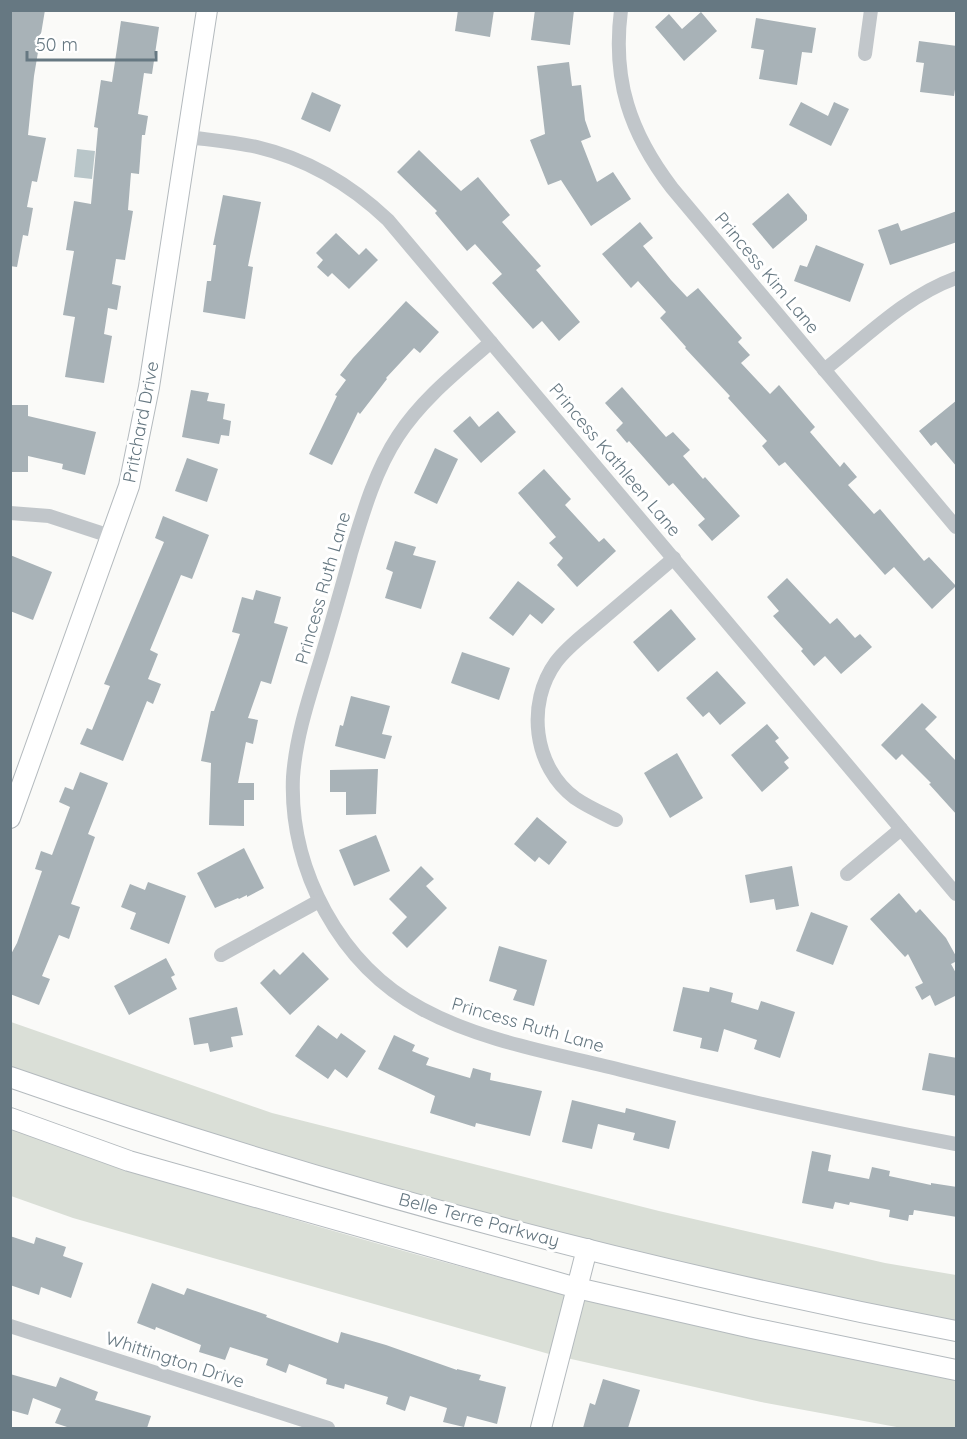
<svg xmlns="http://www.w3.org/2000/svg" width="967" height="1439" viewBox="0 0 967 1439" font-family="Quicksand,sans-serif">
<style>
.green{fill:#dadfd7}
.water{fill:#b9c6c9}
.building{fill:#a8b2b7}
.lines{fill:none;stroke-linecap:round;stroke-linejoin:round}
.secondary-casing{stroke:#b4babe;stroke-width:22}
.street{stroke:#c1c6ca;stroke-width:14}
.secondary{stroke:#fff;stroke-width:20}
.labels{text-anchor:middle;stroke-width:6;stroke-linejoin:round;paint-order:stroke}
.street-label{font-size:18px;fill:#667882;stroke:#fff}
</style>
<rect width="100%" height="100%" fill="#fafaf8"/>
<!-- green -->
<g class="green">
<path d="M11,1022L272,1113L659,1211L885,1263L956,1275V1321C821,1294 686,1267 552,1232C369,1185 189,1129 11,1067Z"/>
<path d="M11,1129C320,1234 635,1321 956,1379V1428H902L761,1402L549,1354L73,1218L11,1196Z"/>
</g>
<!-- water -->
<path class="water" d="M77,149L95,151L92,179L74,177Z"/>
<!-- building -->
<g class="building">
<path d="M10,10H45L34,76L28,135L46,138L37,182L32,181L27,207L33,208L28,236L23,235L17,267L10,266Z"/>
<path d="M458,10H494L490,37L455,31Z"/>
<path d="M535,10H574L570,45L531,40Z"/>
<path d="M701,12L717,31L684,61L655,27L669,14L682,29Z"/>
<path d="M756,18L816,28L812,53L802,52L797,85L759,79L764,50L751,48Z"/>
<path d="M121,21L159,27L152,74L144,73L138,114L148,116L145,135H142L139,174L131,173L128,210L133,211L125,260L116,259L112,284L121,286L117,310L108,308L104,334L112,336L104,383L65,377L75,317L63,315L74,251L66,250L74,201L91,204L98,128L94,127L101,80L112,82Z"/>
<path d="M919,41L957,46V76L954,96L920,92L924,63L916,62Z"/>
<path d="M569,62L572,86L581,85L585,120L591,137L581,141L597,182L613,172L631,199L591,226L561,180L548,185L530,140L545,134L537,66Z"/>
<path d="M312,92L341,105L330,132L301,119Z"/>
<path d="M801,102L828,116L834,102L849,109L831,146L789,125Z"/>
<path d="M419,150L461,191L478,177L510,215L502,222L541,266L536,270L580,322L559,341L542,321L533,329L492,283L502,274L475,244L467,251L435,213L437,211L397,172Z"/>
<path d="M788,193L807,215V220L773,249L752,224Z"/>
<path d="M223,195L261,202L248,266L253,267L245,319L203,312L207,281H211L216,245H213Z"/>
<path d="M957,211V242L890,265L878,230L898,223L901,231Z"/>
<path d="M640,222L653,238L643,246L671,280L687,297L698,288L742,338L738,342L750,355L741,363L770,394L779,385L815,427L810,432L840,467L844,462L857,477L848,485L874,514L880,509L924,561L929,557L956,586L932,609L894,567L885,575L785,462L779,466L762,446L767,441L728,398L730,396L685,348L686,347L660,318L666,312L638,281L631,288L602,254Z"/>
<path d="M336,233L359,255L366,248L378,260L349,289L332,273L328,277L317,267L323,260L316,253Z"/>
<path d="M816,245L864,264L850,302L794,281L800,265L807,267Z"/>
<path d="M406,301L439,332L420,353L414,348L386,378L387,379L360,414L358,412L332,465L309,454L337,396L335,395L346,380L340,375L353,358Z"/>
<path d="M622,387L666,437L673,432L690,450L683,456L703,479L705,477L740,516L712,541L698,525L705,519L673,483L669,486L629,441L627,443L616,430L623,423L605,403Z"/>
<path d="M191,390L209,393L207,401L225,404L223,419L231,421L229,436L221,435L219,444L182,437Z"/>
<path d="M957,400V467L936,442L931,446L919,431Z"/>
<path d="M12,405H28V416L96,432L85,475L62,469L63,464L28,456V472H10Z"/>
<path d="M498,411L516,432L481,463L453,431L470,416L479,427Z"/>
<path d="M435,448L458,459L437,504L414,493Z"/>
<path d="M187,458L218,469L207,502L175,491Z"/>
<path d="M544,469L571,499L565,505L599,542L604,538L616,551L577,587L557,565L563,558L549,543L556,537L518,493Z"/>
<path d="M163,516L209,535L192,579L181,575L150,650L158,654L148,679L161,684L153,704L147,701L123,761L80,744L87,728L92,730L110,686L104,684L164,542L155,538Z"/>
<path d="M395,541L416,547L413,555L436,561L421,609L385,598L393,572L386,569Z"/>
<path d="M10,555L52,572L33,620L10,611Z"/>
<path d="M787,578L830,624L837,618L855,638L860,634L872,647L841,674L825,656L814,666L801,651L803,649L773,616L779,611L767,597Z"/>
<path d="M518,581L555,609L542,624L530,614L513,636L489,618Z"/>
<path d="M256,590L281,597L274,623L288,627L271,684L261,681L248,718L258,720L253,744L246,742L238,783H254V800H244V826L209,825L211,763L201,761L211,711H214L240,634L232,632L242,597L253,600Z"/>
<path d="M671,609L696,639L658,672L633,642Z"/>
<path d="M462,652L510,668L499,700L451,683Z"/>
<path d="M717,671L746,703L720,725L709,712L703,717L686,698Z"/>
<path d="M351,696L390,706L382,734L392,736L385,759L335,746L340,725L343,726Z"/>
<path d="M922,703L937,717L925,729L957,762V815L929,784L931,783L902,754L896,760L881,745Z"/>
<path d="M767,724L779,738L775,741L789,758L784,762L789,768L762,792L731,755Z"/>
<path d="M677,753L703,798L670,818L644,773Z"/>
<path d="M378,769L376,814L346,815V792H330V770Z"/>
<path d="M80,772L108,783L88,834L95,837L71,904L80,907L69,939L59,935L42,976L50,979L39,1005L10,994V956L17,943L42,871L35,869L41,851L52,855L70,807L59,802L65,787L73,790Z"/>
<path d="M537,817L567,842L549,865L539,857L535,862L514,844Z"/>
<path d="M376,835L390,871L354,886L339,850Z"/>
<path d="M244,848L264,888L247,897V895L239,899L238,898L215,908L197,873Z"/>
<path d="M421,866L434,879L426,886L447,908L407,948L392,933L407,917L389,899Z"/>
<path d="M792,866L799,906L776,910L774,899L750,903L745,875Z"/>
<path d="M148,882L186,896L169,944L130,929L136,913L121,907L130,884L145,890Z"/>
<path d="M899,893L916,913L920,909L946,938L957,958V961L951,964L957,975V995L935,1006L930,995L922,1000L915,987L923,983L908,954L905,957L870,919Z"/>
<path d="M811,912L848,926L833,965L796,951Z"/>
<path d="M499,946L547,960L534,1006L513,1000L517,990L489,981Z"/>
<path d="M303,952L329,979L290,1015L260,983L274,969L280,975Z"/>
<path d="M166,958L175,975L171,977L177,989L129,1015L114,986Z"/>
<path d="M683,987L709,992L710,987L733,993L731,1002L758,1010L761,1001L795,1012L780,1058L754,1049L757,1040L724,1029L718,1052L700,1048L702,1038L673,1031Z"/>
<path d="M237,1007L243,1035L231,1037L233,1047L210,1052L208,1043L194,1045L189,1018Z"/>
<path d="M318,1025L337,1039L341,1033L366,1051L347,1078L335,1069L328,1079L295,1056Z"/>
<path d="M394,1035L415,1045L412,1051L429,1058L426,1065L470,1078L473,1068L491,1073L490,1080L542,1091L530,1136L476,1123L475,1127L430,1113L435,1096L378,1069Z"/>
<path d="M929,1053L957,1058V1096L922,1090Z"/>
<path d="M572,1100L625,1113L626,1108L676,1121L669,1149L633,1140L635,1133L598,1124L592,1149L562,1142Z"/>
<path d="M812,1151L831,1155L828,1171L869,1179L872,1167L890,1171L889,1176L931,1185V1183L957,1187V1217L914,1210L913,1215H909L908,1221L889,1217L890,1210L850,1202L849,1205L835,1202L833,1209L802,1203Z"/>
<path d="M10,1236L34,1244L36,1237L66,1247L63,1256L83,1263L71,1298L41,1287L39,1295L10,1285Z"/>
<path d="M152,1283L184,1295L187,1288L267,1315L266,1317L338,1343L341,1332L386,1345L457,1370V1369L481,1375L479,1380L506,1387L497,1424L467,1416L464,1427L443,1422L447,1408L410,1396L405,1411L386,1404L388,1397L345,1384L344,1389L326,1384L327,1379L289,1364L286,1373L266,1365L268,1359L230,1347L225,1360L199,1352L201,1345L156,1327L155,1330L137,1323Z"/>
<path d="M10,1374L56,1387L60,1377L98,1392L95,1400L151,1416L147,1428H70L55,1423L61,1409L33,1398L28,1415L10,1410Z"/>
<path d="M603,1379L640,1390L628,1428H583L590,1403L595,1405Z"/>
</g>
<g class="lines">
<defs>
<g id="secondary">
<path d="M10,818L129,486L149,387L207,10"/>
<path d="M10,1077C319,1185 635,1269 956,1331"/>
<path d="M10,1118L129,1161L577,1288L752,1328L956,1370"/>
<path d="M541,1428L587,1249"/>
</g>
</defs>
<!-- secondary casing -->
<use href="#secondary" class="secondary-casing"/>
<!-- street -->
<g class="street">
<path d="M621,10C612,80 630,133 672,188L956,527"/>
<path d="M865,54L871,10"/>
<path d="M188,137C211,140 234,142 257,147C308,159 350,184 388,220L956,894"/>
<path d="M491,342C458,371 422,399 398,436C375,471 363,513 351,553C342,587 332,621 322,655C310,695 296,735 293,777C289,870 340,965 422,1009C483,1042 559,1054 625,1071C735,1099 845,1123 956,1144"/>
<path d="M824,370C866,337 906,296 956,278"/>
<path d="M10,513L49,516L113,537"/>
<path d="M616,820C602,813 588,807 575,798C533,767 526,703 556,662C568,646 585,634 600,621C625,600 649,579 674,558"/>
<path d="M847,874L901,829"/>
<path d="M221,955L319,901"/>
<path d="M10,1326L328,1428"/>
</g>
<!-- secondary -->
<use href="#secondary" class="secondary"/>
</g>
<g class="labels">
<!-- street labels -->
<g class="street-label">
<text transform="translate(767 273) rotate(50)" y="6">Princess Kim Lane</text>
<text transform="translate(141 422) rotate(-79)" y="6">Pritchard Drive</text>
<text transform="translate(615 460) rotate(50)" y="6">Princess Kathleen Lane</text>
<text transform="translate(323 588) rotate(-74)" y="6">Princess Ruth Lane</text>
<text transform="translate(528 1025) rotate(16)" y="6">Princess Ruth Lane</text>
<text transform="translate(479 1220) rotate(15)" y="6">Belle Terre Parkway</text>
<text transform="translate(175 1360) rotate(18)" y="6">Whittington Drive</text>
</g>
</g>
<!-- border -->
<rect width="967" height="1439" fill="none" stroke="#667882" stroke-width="24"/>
<!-- scale -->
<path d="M27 51v9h129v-9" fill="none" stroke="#667882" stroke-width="3"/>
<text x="36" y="51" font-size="18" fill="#667882" stroke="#ffffff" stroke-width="4.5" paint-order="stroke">50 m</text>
</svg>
